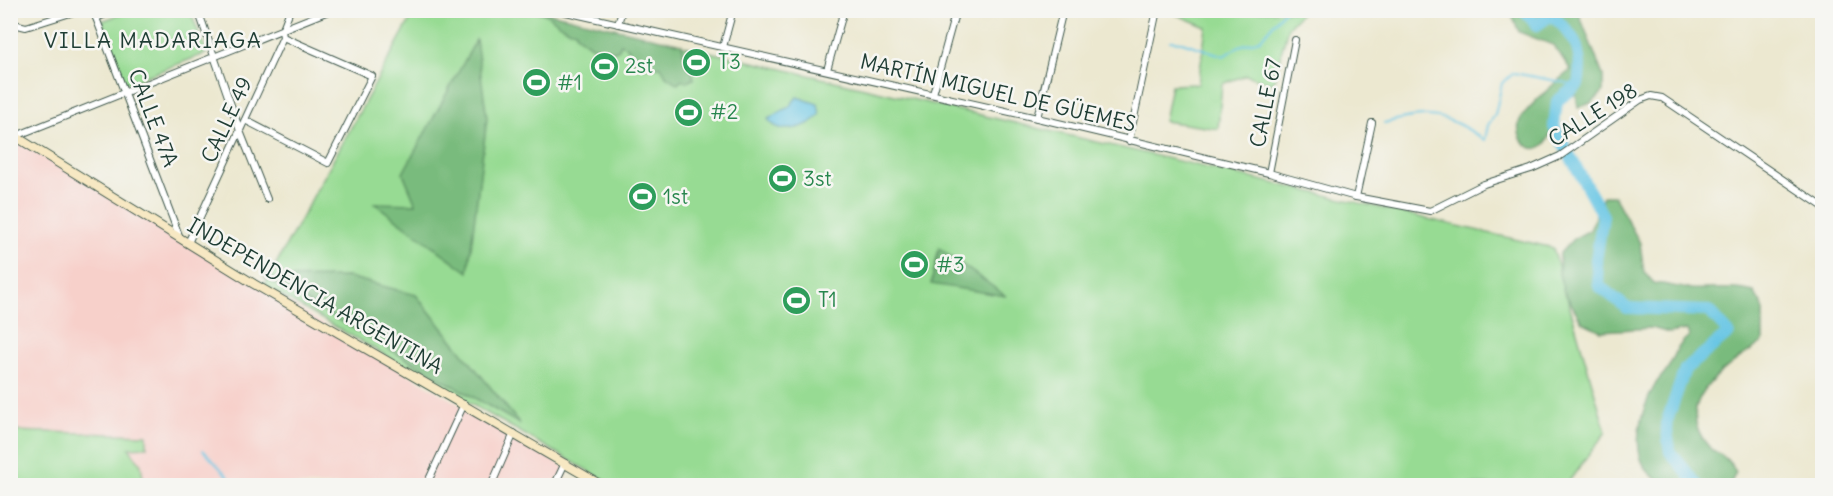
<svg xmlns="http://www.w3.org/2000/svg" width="1833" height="496" viewBox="0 0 1833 496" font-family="Delius,sans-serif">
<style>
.built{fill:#f7d0ca}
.green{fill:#97db93;stroke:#5b8c64;stroke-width:1.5}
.forest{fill:#79bb7d;stroke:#4c7c58;stroke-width:1.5}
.water{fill:#65c5e4;stroke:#42818c;stroke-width:1.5}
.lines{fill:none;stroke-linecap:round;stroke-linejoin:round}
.stream{stroke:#65c5e4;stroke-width:2}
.river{stroke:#65c5e4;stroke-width:12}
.minor-casing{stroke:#3e574b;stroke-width:8}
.secondary-casing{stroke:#3e574b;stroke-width:10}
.minor{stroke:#fff;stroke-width:6}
.secondary{stroke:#f7e8c3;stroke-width:8}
.labels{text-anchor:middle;stroke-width:5;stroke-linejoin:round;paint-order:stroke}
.leisure-label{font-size:21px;fill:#27864d;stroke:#f6f6f2;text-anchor:start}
.street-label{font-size:21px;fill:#1f3d34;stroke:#f6f6f2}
.neighbourhood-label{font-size:22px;letter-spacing:1.5px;fill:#1f3d34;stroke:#f6f6f2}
</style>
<rect width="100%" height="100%" fill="#f6f6f2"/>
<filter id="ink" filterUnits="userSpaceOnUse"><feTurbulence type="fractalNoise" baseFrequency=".0167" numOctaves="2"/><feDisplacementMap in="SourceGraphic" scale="12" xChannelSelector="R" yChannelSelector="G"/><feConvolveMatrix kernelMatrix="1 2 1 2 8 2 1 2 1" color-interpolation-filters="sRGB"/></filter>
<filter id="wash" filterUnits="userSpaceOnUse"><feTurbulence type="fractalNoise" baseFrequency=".008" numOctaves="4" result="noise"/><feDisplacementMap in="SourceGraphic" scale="24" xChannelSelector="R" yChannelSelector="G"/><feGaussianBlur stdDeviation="1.35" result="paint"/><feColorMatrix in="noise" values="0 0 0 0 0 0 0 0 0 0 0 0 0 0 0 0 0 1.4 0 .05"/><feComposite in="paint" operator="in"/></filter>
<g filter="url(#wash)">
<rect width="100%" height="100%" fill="#ece8d0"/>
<!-- built -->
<path class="built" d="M10,137L569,470L562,485H11Z"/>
<!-- green -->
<g class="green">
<path d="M129,11H190L207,53L126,84L102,21Z"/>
<path d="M415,11H533L1553,248L1606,432L1566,485H613L264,286Z"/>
<path d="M1168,11H1303L1288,27L1273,84L1246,75L1222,84L1218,129L1164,121L1171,85L1198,84L1206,27Z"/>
<path d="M11,431L147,435V447L129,448L141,465L144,485H11Z"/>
</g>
<!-- forest -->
<g class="forest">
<path d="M541,11L682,44L685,62L692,71L694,79L685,82L682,79L678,84L666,76L661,67H645L631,59L628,47L621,44L619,49L615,51L591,46L576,35V31L567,29Z"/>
<path d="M1510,11H1578L1603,76V92L1593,102L1578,108L1576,94L1559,103C1555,114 1554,129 1548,139C1538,159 1515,144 1519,123C1521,112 1560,78 1571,70L1553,45L1519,32Z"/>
<path d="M476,40L487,118L468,272L374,203L416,204L403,173Z"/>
<path d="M1603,196H1614L1640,243L1644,272L1654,283C1667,284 1680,288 1692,289C1716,290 1730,286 1754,292L1763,307V342C1728,366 1668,400 1709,447C1713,452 1720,453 1724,457C1729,461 1733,467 1736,472L1730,485C1714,486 1679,490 1666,484C1624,467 1638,416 1655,385C1659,378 1666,373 1669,366C1676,354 1677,345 1689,336L1687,330L1669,333L1652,328L1601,331L1582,322L1564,292L1559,274L1560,253L1573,239L1590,230Z"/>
<path d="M939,248L1006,296L931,284Z"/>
<path d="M348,277L416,295L520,424L265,278Z"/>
</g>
<!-- water -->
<path class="water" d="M797,97L818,104L820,115C807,128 780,137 768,119L789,107Z"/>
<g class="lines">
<!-- stream -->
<g class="stream">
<path d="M1170,41L1182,42L1224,56L1239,46L1260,40L1285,10"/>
<path d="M1384,123C1431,111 1444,113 1485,140L1488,125L1495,115L1502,83L1514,73L1578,85"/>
<path d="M203,450L237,486"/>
</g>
<!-- river -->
<path class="river" d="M1523,10L1537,25L1551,15C1576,35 1584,52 1578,85L1557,101L1554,127L1603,216L1596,260L1599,286L1627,308L1709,311L1729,333L1685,369L1666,424L1670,452L1698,486"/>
</g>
</g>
<g filter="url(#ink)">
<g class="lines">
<defs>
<g id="minor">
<path d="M93,10L180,238"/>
<path d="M198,10L240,131L267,199"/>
<path d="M557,10L1037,118L1269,173L1356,197L1430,211L1484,184L1531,169L1560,156L1640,100L1651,96L1662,98L1822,206"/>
<path d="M96,18L116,10"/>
<path d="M10,23L26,27L80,10"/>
<path d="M618,24L622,10"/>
<path d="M10,37L16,25"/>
<path d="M723,47L733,10"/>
<path d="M827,70L844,10"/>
<path d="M933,94L956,10"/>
<path d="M1037,118L1063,10"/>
<path d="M245,120L328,163L372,76L283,37"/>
<path d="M16,136L331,10"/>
<path d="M1129,141L1157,10"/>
<path d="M1269,173L1295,40"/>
<path d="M1356,197L1372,123"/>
<path d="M188,243L283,37L282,31L290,10"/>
<path d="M426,486L464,404"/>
<path d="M491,486L514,433"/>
<path d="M554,486L565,463"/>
</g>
<path id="secondary" d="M10,133L254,284L603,486"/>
</defs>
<!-- minor casing -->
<use href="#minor" class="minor-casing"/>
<!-- secondary casing -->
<use href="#secondary" class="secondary-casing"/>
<!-- minor -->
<use href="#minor" class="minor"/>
<!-- secondary -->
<use href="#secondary" class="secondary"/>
</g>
</g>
<!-- icons -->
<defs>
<symbol id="stadium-disc" viewBox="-11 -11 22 22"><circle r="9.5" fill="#2e9e5b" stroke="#f6f6f2"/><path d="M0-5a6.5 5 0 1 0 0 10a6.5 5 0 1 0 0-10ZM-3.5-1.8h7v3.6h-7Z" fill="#fff"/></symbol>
</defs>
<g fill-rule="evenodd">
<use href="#stadium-disc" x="680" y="46" width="33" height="33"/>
<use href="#stadium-disc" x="588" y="50" width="33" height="33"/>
<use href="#stadium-disc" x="520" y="66" width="33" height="33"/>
<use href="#stadium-disc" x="672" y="96" width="33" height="33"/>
<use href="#stadium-disc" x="766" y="162" width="33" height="33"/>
<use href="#stadium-disc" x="626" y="180" width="33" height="33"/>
<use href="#stadium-disc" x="898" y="248" width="33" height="33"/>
<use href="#stadium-disc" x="780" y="284" width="33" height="33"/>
</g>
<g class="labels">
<!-- leisure labels -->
<g class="leisure-label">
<text x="718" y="69">T3</text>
<text x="625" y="73">2st</text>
<text x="557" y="90">#1</text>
<text x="710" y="119">#2</text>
<text x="803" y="186">3st</text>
<text x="663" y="204">1st</text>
<text x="936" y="272">#3</text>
<text x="818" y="307">T1</text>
</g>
<!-- street labels -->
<g class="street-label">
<text transform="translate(998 93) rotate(13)" y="7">MARTÍN MIGUEL DE GÜEMES</text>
<text transform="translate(1266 103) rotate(-79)" y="7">CALLE 67</text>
<text transform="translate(1593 115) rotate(-32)" y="7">CALLE 198</text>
<text transform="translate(153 118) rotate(69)" y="7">CALLE 47A</text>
<text transform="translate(227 120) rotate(-65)" y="7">CALLE 49</text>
<text transform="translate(315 296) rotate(30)" y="7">INDEPENDENCIA ARGENTINA</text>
</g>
<!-- neighbourhood labels -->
<g class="neighbourhood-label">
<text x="153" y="48">VILLA MADARIAGA</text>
</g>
</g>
<!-- margin -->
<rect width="1833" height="496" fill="none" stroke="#f6f6f2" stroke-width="36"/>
</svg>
